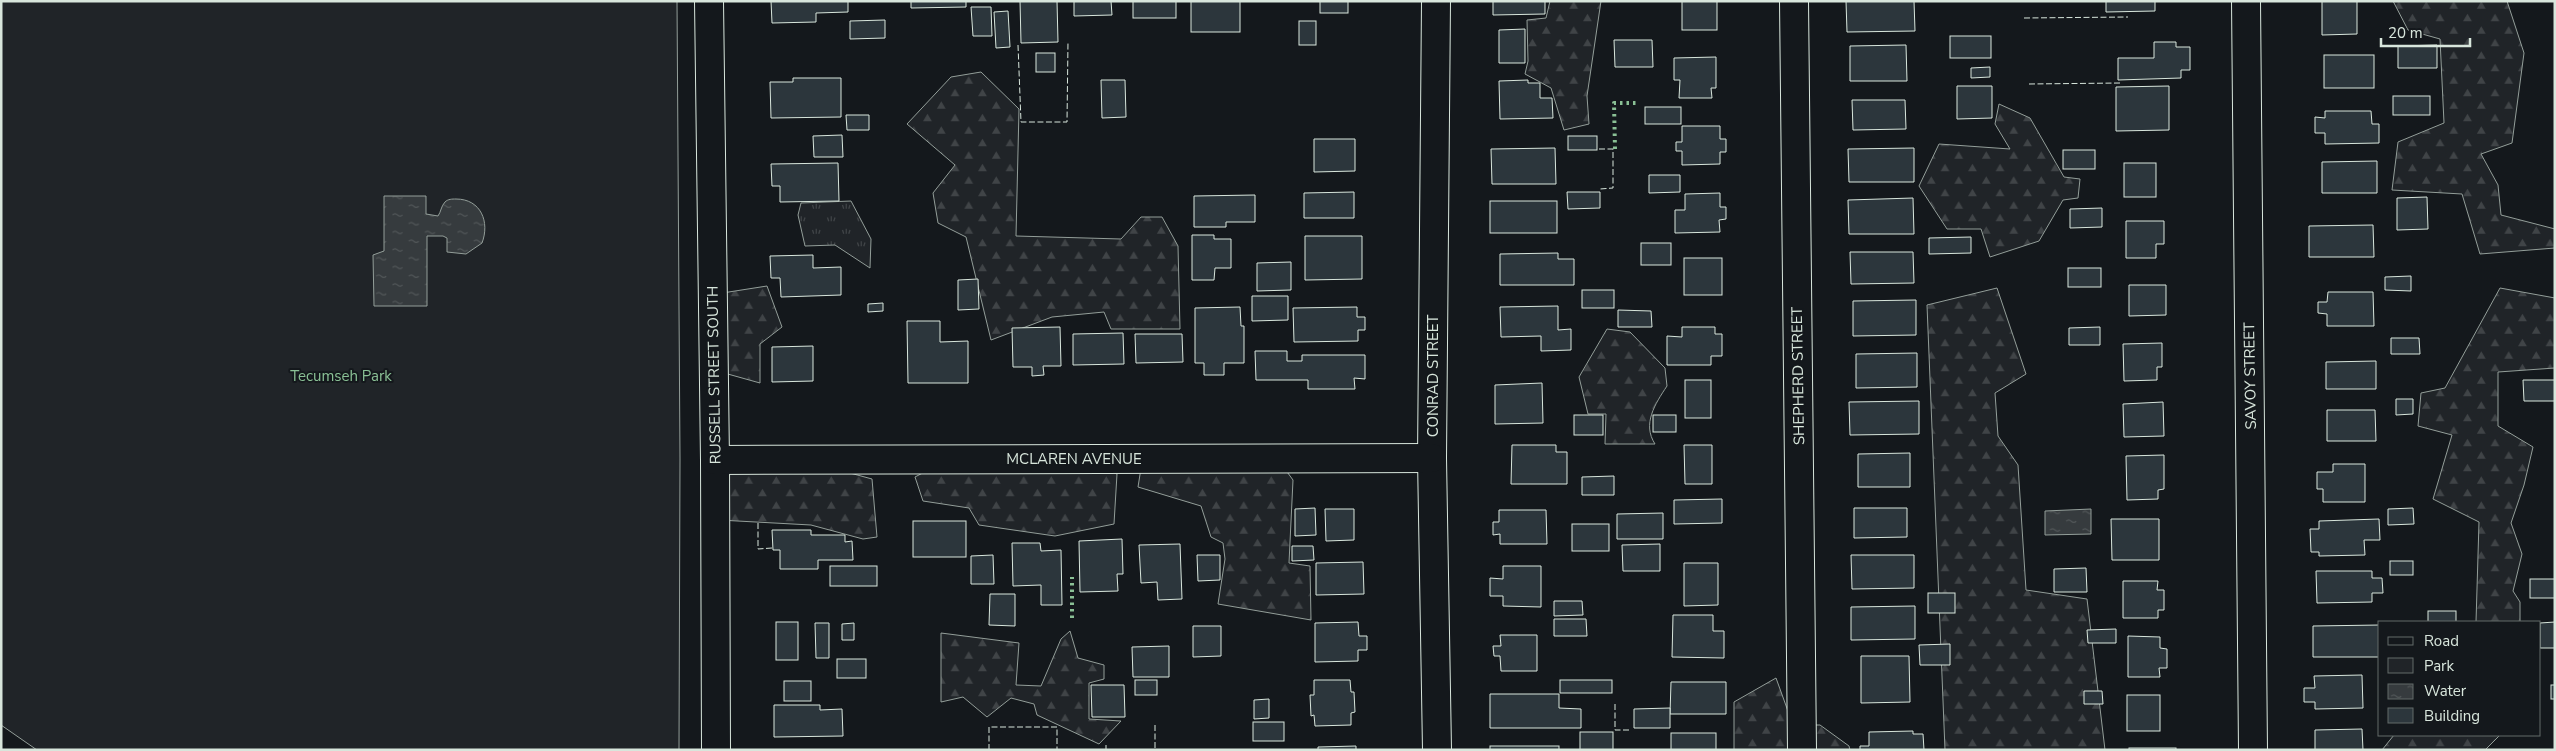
<svg xmlns="http://www.w3.org/2000/svg" width="2556" height="751" viewBox="0 0 2556 751" font-family="'Nunito Sans',sans-serif">
<style>
.grass{fill:url(#grass-tufts);stroke:#939e99}
.forest{fill:url(#forest-firs);stroke:#939e99}
.green{fill:#202428;stroke:#939e99}
.water{fill:url(#water-ripples);stroke:#939e99}
.building{fill:#2c363c;stroke:#d8e6dc}
.lines{fill:none;stroke-linecap:round;stroke-linejoin:round}
.minor-casing{stroke:#d8e6dc;stroke-width:30}
.minor{stroke:#14181c;stroke-width:28}
.hedge{stroke:#8ac095;stroke-width:4;stroke-dasharray:2.5 4;stroke-linecap:butt}
.fence{stroke:#d8e6dc;stroke-width:1;stroke-dasharray:6 2.5;stroke-linecap:butt}
.labels{text-anchor:middle;stroke-width:4;stroke-linejoin:round;paint-order:stroke}
.street-label{font-size:15px;fill:#d8e6dc;stroke:#14181c}
.park-label{font-size:15px;fill:#8ac095;stroke:#14181c}
</style>
<defs>
<pattern id="grass-tufts" width="24" height="20" patternUnits="userSpaceOnUse" patternTransform="scale(1.25)"><rect width="24" height="20" fill="#202428"/><path d="M3 7l-1-3M5 7V3M7 7l1-3M15 17l-1-3M17 17v-4M19 17l1-3" fill="none" stroke="#404447"/></pattern>
<pattern id="forest-firs" width="22" height="20" patternUnits="userSpaceOnUse" patternTransform="scale(1.25)"><rect width="22" height="20" fill="#202428"/><path d="M5 1l3.5 6h-7zM16 11l3.5 6h-7z" fill="#404447"/></pattern>
<pattern id="water-ripples" width="26" height="14" patternUnits="userSpaceOnUse" patternTransform="scale(1.25)"><rect width="26" height="14" fill="#363b3e"/><path d="M2 4q2-2 4 0t4 0M15 11q2-2 4 0t4 0" fill="none" stroke="#525759"/></pattern>
</defs>
<rect width="100%" height="100%" fill="#14181c"/>
<!-- grass -->
<path class="grass" d="M851,201L871,239L870,268L835,245L805,246L798,215L801,203Z"/>
<!-- forest -->
<g class="forest">
<path d="M1550,1H1601L1587,96L1589,124L1564,130L1551,88L1525,74L1528,61L1527,20L1546,18Z"/>
<path d="M2393,1H2507L2524,53L2512,143L2481,154L2498,185L2501,215L2555,229V248L2480,254L2462,194L2392,190L2398,142L2444,123L2440,39L2408,30Z"/>
<path d="M981,72L1019,109L1016,236L1121,239L1141,217H1162L1178,246L1180,329H1111L1104,312L1052,317L991,340L966,237L938,223L933,193L955,165L907,124L951,77Z"/>
<path d="M1999,104L2030,118L2064,177L2080,179L2078,198L2063,200L2039,241L1990,257L1981,229H1947L1919,186L1939,144L2010,149L1995,124Z"/>
<path d="M767,286L782,327L760,344V383L717,371L716,294Z"/>
<path d="M1997,288L2026,374L1995,393L1998,436L2018,465L2026,590L2087,599L2105,750H1945L1927,305Z"/>
<path d="M2500,288L2555,298V368L2498,372V426L2533,447L2524,485L2511,523L2522,554L2513,591L2520,602V622H2476L2479,522L2433,499L2452,435L2418,426L2421,393L2445,388Z"/>
<path d="M1607,329L1630,332L1665,368L1667,386C1655,404 1642,424 1655,444H1605L1606,414H1588L1579,377Z"/>
<path d="M1142,462L1282,465L1293,480L1289,563L1310,566L1311,620L1218,604L1225,559L1223,543L1211,537L1201,506L1138,487Z"/>
<path d="M997,464L1100,468L1117,474L1114,524L1055,536L979,525L969,508L923,501L915,477L934,467L974,473Z"/>
<path d="M828,467L872,479L877,537L863,539L811,525L719,520L722,473Z"/>
<path d="M1070,631L1078,658L1104,665V679L1089,683V719L1121,721L1099,744L1037,715L1034,704L1011,698L987,717L963,697L941,702V633L1019,643L1016,685L1041,686L1061,639Z"/>
<path d="M1776,678L1793,725H1820L1849,746L1850,750H1734V702Z"/>
<path d="M2394,735H2500L2485,750H2382Z"/>
</g>
<!-- green -->
<path class="green" d="M1,1H677L680,459L679,750H37L1,725Z"/>
<!-- water -->
<g class="water">
<path d="M384,196H426V214L438,216C441,212 441,206 445,202C448,199 452,199 456,199C481,199 490,222 482,243L466,254L447,252V238L443,236H427V306H374L373,255L384,251Z"/>
<path d="M2091,509V534L2045,535V511Z"/>
</g>
<!-- building -->
<g class="building">
<path d="M771,1H848V12L816,13V22L772,23Z"/>
<path d="M911,1H966V7L911,8Z"/>
<path d="M1020,1H1057L1058,42L1021,43Z"/>
<path d="M1074,1H1111L1112,15L1074,16Z"/>
<rect x="1133" y="1" width="43" height="17"/>
<rect x="1191" y="1" width="49" height="31"/>
<rect x="1320" y="1" width="28" height="12"/>
<path d="M1493,1H1545V14L1493,15Z"/>
<rect x="1682" y="1" width="35" height="29"/>
<path d="M1846,1H1914L1915,31L1847,32Z"/>
<path d="M2106,1H2155V11L2106,12Z"/>
<path d="M2322,1H2357V34L2322,35Z"/>
<path d="M971,7H991L992,36H973Z"/>
<path d="M1008,11L1010,47L996,48L994,12Z"/>
<path d="M885,20V38L850,39V21Z"/>
<rect x="1299" y="21" width="17" height="24"/>
<path d="M1525,29V63H1499V30Z"/>
<rect x="1950" y="36" width="41" height="22"/>
<path d="M1614,40H1652L1653,67H1615Z"/>
<path d="M2154,42H2176V47H2190V70H2181V78L2118,80V58H2154Z"/>
<path d="M1906,45L1907,81H1850V46Z"/>
<path d="M2437,45V68H2398V46Z"/>
<rect x="1036" y="53" width="19" height="19"/>
<rect x="2324" y="55" width="50" height="33"/>
<path d="M1716,57V88H1711L1712,98H1679L1680,80H1674V58Z"/>
<path d="M1990,67V77L1971,78V68Z"/>
<path d="M793,78H841V117L771,118L770,82H793Z"/>
<path d="M1101,80H1125L1126,117L1102,118Z"/>
<path d="M1528,80V83H1540V98H1552L1553,118L1500,119L1499,81Z"/>
<path d="M1957,86H1992V118L1957,119Z"/>
<path d="M2169,86V130L2116,131V87Z"/>
<rect x="2393" y="96" width="37" height="19"/>
<path d="M1852,100H1905L1906,129L1853,130Z"/>
<rect x="1645" y="107" width="36" height="17"/>
<path d="M2325,111H2371L2372,124H2379V143L2325,144V133H2315V117L2325,118Z"/>
<path d="M846,115H869V130H847Z"/>
<path d="M1682,126H1720V139H1726V152H1720V164L1682,165V151H1676V142H1682Z"/>
<path d="M842,135L843,157H814L813,136Z"/>
<rect x="1568" y="136" width="29" height="14"/>
<path d="M1314,139H1355V171L1314,172Z"/>
<path d="M1555,148L1556,184H1492L1491,149Z"/>
<path d="M1914,148V182H1849L1848,149Z"/>
<rect x="2063" y="150" width="32" height="19"/>
<path d="M2377,161V193H2322V162Z"/>
<path d="M838,163L839,201L780,202V186H772L771,164Z"/>
<rect x="2124" y="163" width="32" height="34"/>
<path d="M1649,175H1680V192L1649,193Z"/>
<path d="M1354,192V218H1304V193Z"/>
<path d="M1567,192H1600V208L1568,209Z"/>
<path d="M1720,193V207H1726V219L1719,220L1720,232L1675,233V210H1685V194Z"/>
<path d="M1255,195V222H1226V227H1194V196Z"/>
<path d="M2427,197L2428,229L2397,230V198Z"/>
<path d="M1913,198L1914,234H1849L1848,200Z"/>
<rect x="1490" y="201" width="67" height="32"/>
<path d="M2102,208V227L2070,228V209Z"/>
<path d="M2126,221H2164V244H2156V258H2126Z"/>
<path d="M2373,225L2374,257H2309V226Z"/>
<path d="M1192,235H1214V239H1231V268H1215L1214,280H1192Z"/>
<path d="M1305,236H1362V279L1305,280Z"/>
<path d="M1971,237V253L1929,254V238Z"/>
<rect x="1641" y="243" width="30" height="22"/>
<path d="M1850,252H1913L1914,283L1851,284Z"/>
<path d="M1558,253V259H1574V285H1500V254Z"/>
<path d="M813,255V268L841,267V295L781,297L780,278H771L770,256Z"/>
<rect x="1684" y="258" width="38" height="37"/>
<path d="M1291,262V290L1257,291V263Z"/>
<rect x="2068" y="268" width="33" height="19"/>
<path d="M2411,276V291L2385,290V277Z"/>
<path d="M978,279L979,309L958,310V280Z"/>
<path d="M2129,285H2166V315L2129,316Z"/>
<rect x="1582" y="290" width="32" height="18"/>
<path d="M2328,292H2373L2374,326H2327V314L2318,313V302H2327Z"/>
<path d="M1252,296H1288V320L1252,321Z"/>
<path d="M1916,300V335L1853,336V301Z"/>
<path d="M883,303V311L868,312V304Z"/>
<path d="M1558,306V330L1571,329V350L1541,351V336L1501,337L1500,307Z"/>
<path d="M1240,307L1241,326H1244V363H1224V375H1204V363H1195V308Z"/>
<path d="M1357,307V317H1365V330H1358V341L1294,342L1293,308Z"/>
<path d="M1618,310L1651,311L1652,327H1618Z"/>
<path d="M907,321H940V342L968,341V383H908Z"/>
<path d="M1060,327L1061,366H1043L1044,375L1032,376V367H1013L1012,328Z"/>
<path d="M1682,327H1715V334H1722V356H1711V365H1667V336L1682,337Z"/>
<path d="M2100,327V345H2069V328Z"/>
<path d="M1123,333L1124,364L1073,365V334Z"/>
<path d="M1135,334H1182L1183,362L1136,363Z"/>
<path d="M2391,338H2419L2420,354H2391Z"/>
<path d="M2162,343V367H2157V380L2124,381L2123,344Z"/>
<path d="M813,346V381L772,382V347Z"/>
<path d="M1255,351H1287V361H1302V355H1365V379L1354,378L1355,389H1308V380H1256Z"/>
<path d="M1917,353V387L1856,388V354Z"/>
<path d="M2376,361V389H2326V362Z"/>
<rect x="1685" y="380" width="26" height="38"/>
<path d="M2523,380H2555V401H2524Z"/>
<path d="M1542,383L1543,423L1495,424V385Z"/>
<path d="M2396,399H2413V414L2396,415Z"/>
<path d="M1919,401V434L1850,435L1849,402Z"/>
<path d="M2163,402L2164,436L2124,437L2123,404Z"/>
<path d="M2327,410H2375L2376,441H2327Z"/>
<rect x="1574" y="415" width="29" height="20"/>
<rect x="1653" y="415" width="23" height="17"/>
<path d="M1512,445H1556V452H1567V484H1511Z"/>
<path d="M1684,445H1712V484H1685Z"/>
<path d="M1910,453V487H1858V454Z"/>
<path d="M2164,455V489L2158,490V499L2127,500L2126,456Z"/>
<path d="M2333,464H2365V502H2323V489H2317V472H2333Z"/>
<path d="M1614,476V495H1582V477Z"/>
<path d="M1722,499V523L1674,524V500Z"/>
<path d="M1315,508L1316,535L1295,536V509Z"/>
<path d="M1854,508H1907V537L1854,538Z"/>
<path d="M2413,508L2414,524L2388,525V509Z"/>
<path d="M1325,509H1354V540L1326,541Z"/>
<path d="M1499,510H1546L1547,544H1500V534L1493,535V522H1499Z"/>
<path d="M1663,513V539H1617V514Z"/>
<path d="M2111,519H2159V560H2112Z"/>
<path d="M2379,519L2380,540H2364L2365,555L2319,556V552H2311L2310,529H2319V521Z"/>
<rect x="913" y="521" width="53" height="36"/>
<rect x="1572" y="524" width="37" height="27"/>
<path d="M772,530H811V535H845V542L852,541L853,560H818V569H780V550H773Z"/>
<path d="M1122,539L1123,574H1117L1118,591L1080,592L1079,541Z"/>
<path d="M1012,543H1040L1041,551L1061,550L1062,605H1041V585L1013,586Z"/>
<path d="M1180,544L1182,599L1158,600L1157,582L1141,583L1139,545Z"/>
<path d="M1660,544V571H1623L1622,545Z"/>
<path d="M1292,546H1313L1314,560L1292,561Z"/>
<path d="M993,555L994,584H971V556Z"/>
<path d="M1197,555H1220V580L1198,581Z"/>
<path d="M1851,555H1914V588L1852,589Z"/>
<rect x="2390" y="561" width="23" height="14"/>
<path d="M1363,562L1364,594L1316,595V563Z"/>
<path d="M1684,563H1718V605L1684,606Z"/>
<rect x="830" y="566" width="47" height="20"/>
<path d="M1503,566H1541V607L1503,606V596H1490V578L1503,579Z"/>
<path d="M2086,568L2087,592H2054V569Z"/>
<path d="M2316,571H2372V578H2382L2383,593H2372V602L2317,603Z"/>
<rect x="2530" y="579" width="25" height="19"/>
<path d="M2123,581H2158L2157,590H2164V610H2158V618H2123Z"/>
<rect x="1928" y="593" width="27" height="20"/>
<path d="M990,594H1015V626L989,625Z"/>
<path d="M1554,601H1582L1583,615L1554,616Z"/>
<path d="M1915,606V639L1851,640V607Z"/>
<rect x="2428" y="611" width="28" height="11"/>
<path d="M1673,615H1713V631H1724V658L1672,657Z"/>
<path d="M1554,619H1586L1587,636H1554Z"/>
<rect x="776" y="622" width="22" height="38"/>
<path d="M1358,622L1359,636H1367V650H1358V661L1315,662V623Z"/>
<path d="M2555,622V648H2540V623Z"/>
<path d="M815,623H829V658H816Z"/>
<path d="M854,623V640H842V624Z"/>
<path d="M2380,625V657H2313V626Z"/>
<path d="M1193,626H1221V656L1193,657Z"/>
<path d="M2116,629V643H2088L2087,630Z"/>
<path d="M1500,635H1537V671H1501L1500,656H1494L1493,646H1501Z"/>
<path d="M2128,636L2160,637V648L2167,649V668H2159L2160,677H2128Z"/>
<path d="M1950,644V665H1920L1919,645Z"/>
<path d="M1169,646V677H1133L1132,647Z"/>
<path d="M1861,656H1909L1910,702L1861,703Z"/>
<rect x="837" y="659" width="29" height="19"/>
<path d="M2362,675L2363,708L2315,709V702H2304V688H2315L2314,676Z"/>
<rect x="1135" y="680" width="22" height="15"/>
<path d="M1314,680H1350L1351,692H1354L1355,712L1351,713V725L1315,726L1314,715L1311,716L1310,695H1314Z"/>
<rect x="1560" y="680" width="52" height="13"/>
<rect x="784" y="681" width="27" height="20"/>
<path d="M1671,682H1726V714H1670Z"/>
<path d="M1091,685H1124L1125,717H1092Z"/>
<rect x="2551" y="685" width="4" height="14"/>
<path d="M2084,691H2102L2103,704H2084Z"/>
<path d="M1490,694H1559V708L1581,709V728H1490Z"/>
<rect x="2127" y="695" width="33" height="36"/>
<path d="M1269,699V718L1254,719V700Z"/>
<path d="M774,705H820V710L842,709L843,736L774,737Z"/>
<path d="M1670,708V728H1634V709Z"/>
<rect x="1253" y="722" width="31" height="19"/>
<path d="M2362,729L2363,750H2315V730Z"/>
<path d="M1913,731V734H1923L1924,750H1860V746H1869V732Z"/>
<rect x="1580" y="732" width="33" height="18"/>
<rect x="1671" y="733" width="45" height="17"/>
<path d="M1356,746V750H1318V747Z"/>
<rect x="1490" y="746" width="69" height="4"/>
<rect x="2129" y="748" width="47" height="2"/>
</g>
<g class="lines">
<defs>
<g id="minor">
<path d="M709,1L715,460L716,750"/>
<path d="M1436,1L1432,458L1437,750"/>
<path d="M1794,1L1802,750"/>
<path d="M2246,1L2253,750"/>
<path d="M715,460L1432,458"/>
</g>
</defs>
<!-- minor casing -->
<use href="#minor" class="minor-casing"/>
<!-- minor -->
<use href="#minor" class="minor"/>
<!-- hedge -->
<g class="hedge">
<path d="M1615,149L1614,103H1639"/>
<path d="M1072,618V577"/>
</g>
<!-- fence -->
<g class="fence">
<path d="M2024,18L2128,17"/>
<path d="M1018,45L1021,122H1067L1068,42"/>
<path d="M2029,84L2120,83"/>
<path d="M1599,149H1613V188L1600,189"/>
<path d="M758,523V549L772,548"/>
<path d="M1615,704V730H1630"/>
<path d="M1155,725V750"/>
<path d="M1106,745V750"/>
<path d="M989,750V727H1057V750"/>
</g>
</g>
<g class="labels">
<!-- street labels -->
<g class="street-label">
<text transform="translate(714 375) rotate(-91)" y="5">RUSSELL STREET SOUTH</text>
<text transform="translate(1433 376) rotate(-90)" y="5">CONRAD STREET</text>
<text transform="translate(1798 376) rotate(-91)" y="5">SHEPHERD STREET</text>
<text transform="translate(2250 376) rotate(-91)" y="5">SAVOY STREET</text>
<text x="1074" y="464">MCLAREN AVENUE</text>
</g>
<!-- park labels -->
<g class="park-label">
<text x="341" y="381">Tecumseh Park</text>
</g>
</g>
<!-- border -->
<rect width="2556" height="751" fill="none" stroke="#d8e6dc" stroke-width="5"/>
<!-- legend -->
<rect x="2378" y="621" width="162" height="115" fill="#14181c" stroke="#626a69"/>
<rect x="2388" y="637" width="25" height="8" fill="#14181c" stroke="#626a69"/>
<text x="2424" y="646" font-size="15" fill="#d8e6dc">Road</text>
<rect x="2388" y="658" width="25" height="15" fill="#202428" stroke="#626a69"/>
<text x="2424" y="671" font-size="15" fill="#d8e6dc">Park</text>
<rect x="2388" y="684" width="25" height="15" fill="url(#water-ripples)" stroke="#626a69"/>
<text x="2424" y="696" font-size="15" fill="#d8e6dc">Water</text>
<rect x="2388" y="708" width="25" height="15" fill="#2c363c" stroke="#626a69"/>
<text x="2424" y="721" font-size="15" fill="#d8e6dc">Building</text>
<!-- scale -->
<path d="M2381 38v8h89v-8" fill="none" stroke="#d8e6dc" stroke-width="2.5"/>
<text x="2388" y="38" font-size="15" fill="#d8e6dc" stroke="#14181c" stroke-width="4" paint-order="stroke">20 m</text>
</svg>
